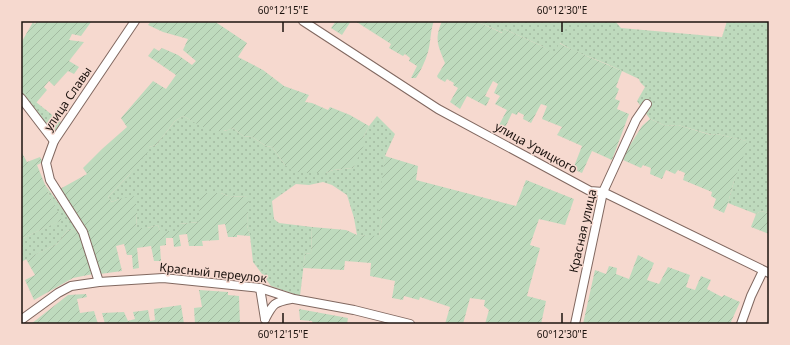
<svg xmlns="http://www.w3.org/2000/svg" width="790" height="345" viewBox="0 0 790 345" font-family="'Noto Sans',sans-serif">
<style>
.grass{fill:url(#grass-dots)}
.garden{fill:url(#garden-furrows)}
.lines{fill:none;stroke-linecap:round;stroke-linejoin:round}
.minor-casing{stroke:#816860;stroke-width:10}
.minor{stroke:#fff;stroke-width:8}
.ticks{fill:none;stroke:#1c130f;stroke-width:1.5}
.labels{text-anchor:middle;stroke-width:3;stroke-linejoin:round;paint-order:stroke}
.street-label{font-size:12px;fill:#1c130f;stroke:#f6d9cf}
.neatline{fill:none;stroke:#1c130f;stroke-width:1.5}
.ticks-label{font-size:10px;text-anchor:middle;fill:#1c130f}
</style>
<defs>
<pattern id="grass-dots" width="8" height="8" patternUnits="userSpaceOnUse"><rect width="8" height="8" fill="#bedabd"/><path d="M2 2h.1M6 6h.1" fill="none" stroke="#a3baa1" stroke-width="1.8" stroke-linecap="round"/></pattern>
<pattern id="garden-furrows" width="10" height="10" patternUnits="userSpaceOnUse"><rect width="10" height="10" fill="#bedabd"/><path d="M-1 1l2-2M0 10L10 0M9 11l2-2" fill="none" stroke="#a3baa1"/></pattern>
</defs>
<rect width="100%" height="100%" fill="#f6d9cf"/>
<!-- grass -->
<g class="grass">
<path d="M476,21H615L621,28L722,37L727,21H769V48L767,51L769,52V213L761,211L756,214L728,203L734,181L746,141L717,134L712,135L678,125L666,126L650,119L637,101L645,87L640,82L639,79L607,64L574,51L560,43L555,55L542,46L504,29L503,33Z"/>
<path d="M21,90L61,122L56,130H50L21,93Z"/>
<path d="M183,116L204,127L225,131L233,128L243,136L252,137L266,146L272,147L285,165L326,173L333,170L353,168L363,138L369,126L377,116L395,134L385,156L382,218L379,237L357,235L354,218L347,195L332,185L323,182L309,185L296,184L272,201L274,219L279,223L312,227L311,253L305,254L300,296L271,286L253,262L250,236L247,225L248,197L228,196L221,193L199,222L179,224V231H160L158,225L147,228H136L137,213L119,199L112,202L108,197L129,175L149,147L156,145L175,121Z"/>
<path d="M43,182L77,228L67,231L57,244L21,262V239L61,220L48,192Z"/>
</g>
<!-- garden -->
<g class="garden">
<path d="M37,21H89L91,22L81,36L72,34L69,40L84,42L69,61L79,67L74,74L68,71L54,86L49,81L44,87L47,90L36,103L21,90V43L33,22L35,24Z"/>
<path d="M151,21H214L247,43L238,57L263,70L284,86L309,95L305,102L312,103L328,110L330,107L350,115L369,126L363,138L365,143L353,168L333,170L326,173H299L285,165L272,147L266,146L252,137L243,136L233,128C214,137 200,125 183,116L175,121L156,145L149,147L148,152L129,175L108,197L112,202L119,199L135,196L137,213L136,228H147L158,225L160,231H179V224L199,222L200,193H221L228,196L249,197L247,225L250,236L237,235V237H228L225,224L218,225L219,240L202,241L203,246H189L187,234L179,235L181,246L174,247L173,238H166V245L160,246L161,261H154L151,246L137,248L139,268L133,269L132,255H127L124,244L116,246L122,271L100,274L87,231L81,220L60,189L87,174L83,168L102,149L127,127L121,118L153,81L166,89L176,75L148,56L154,48L159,51L162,48L178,55L192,65L196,61L183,50L188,39L163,32L148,25Z"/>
<path d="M336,21H351L342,35L331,28Z"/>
<path d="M355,21H434C430,31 431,42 428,52C425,62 421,70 416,78H411L417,66L409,61L410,58L405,54L403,56L389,48L391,44Z"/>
<path d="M442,21H476L502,33L504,29L542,46L555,54L559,43C579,54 601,61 622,71L616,87L619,89L615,99L620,101L617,109L629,114L612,160L592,151L582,173L573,169L582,146L557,135L562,127L542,119L547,106L541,104L531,123L523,119L524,115L518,112L517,115L512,113L503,132L497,129L507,110L495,104L500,96L494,93L498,84L493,81L485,96L490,98L486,106L467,96L460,109L450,102L458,88L453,85L454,83L447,79L445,82L438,78L437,76L445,63C438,45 434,40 442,21Z"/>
<path d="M650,119L666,126L678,125L711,135L717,134L747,141V147L734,181L728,203L724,213L713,208L716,199L711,196L712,192L683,180L685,173L678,170L675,174L666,170L662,179L650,174L651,168L643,165L641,168L623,160L627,150L642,126Z"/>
<path d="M21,153H22L27,162L40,157L43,162L37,165L48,192L62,220L21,239Z"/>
<path d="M385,156L418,166L416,180L516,206L526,180L574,199L565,225L539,219L530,245L540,248L527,296L546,301L541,324H485L489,310L484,306L485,300L470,298L463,324H445L450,307L420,297L419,300L404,296L403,300L392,298L395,281L370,276L371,263L345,261L344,270L303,268L305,254L311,253L312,227L346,230L357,235L379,236L382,218L378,209Z"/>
<path d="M761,211L769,213V234L751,227L756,214Z"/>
<path d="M77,228L85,247L93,274L73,278L34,300L25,280L35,275L26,259L57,244L67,231Z"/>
<path d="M638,255L654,263L647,280L659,284L668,267L690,275L686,287L695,290L701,276L711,280L707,289L722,297L724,295L740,302L730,324H583L595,270L606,274L609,266L617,268L616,274L629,279Z"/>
<path d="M199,290L228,292V295L239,296L240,324H195L194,308L202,307Z"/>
<path d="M86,294L87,297L77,299L80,313L94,311L98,324H31L68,295Z"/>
<path d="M181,305L184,324H105L102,313L124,312L128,321L135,319L133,312L148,310L150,321L155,320L154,309Z"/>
<path d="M299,309L348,318L347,324H313L312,321L300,320Z"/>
</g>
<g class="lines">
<defs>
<g id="minor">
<path d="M303,21L438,109L590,191L603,192L769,273"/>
<path d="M21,98L54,141"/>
<path d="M99,282L83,232L50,180L46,163L54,141L135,21"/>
<path d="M260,288L265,319"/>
<path d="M265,319C273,304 274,302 291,299"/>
<path d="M21,320L58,293L71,286L99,282L163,278L260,288L294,299L354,310L410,324"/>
<path d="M575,324L603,192L636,120L647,104"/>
<path d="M741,324L751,296L763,271"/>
</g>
</defs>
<!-- minor casing -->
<use href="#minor" class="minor-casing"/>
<!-- minor -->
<use href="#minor" class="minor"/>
</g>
<!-- ticks -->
<path class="ticks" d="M283,22V32M562,22V32M283,313V323M562,313V323"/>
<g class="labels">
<!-- street labels -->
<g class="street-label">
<text transform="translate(68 99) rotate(-56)" y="4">улица Славы</text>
<text transform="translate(536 148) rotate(29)" y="4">улица Урицкого</text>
<text transform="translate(583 231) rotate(-77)" y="4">Красная улица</text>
<text transform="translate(213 273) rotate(6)" y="4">Красный переулок</text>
</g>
</g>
<!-- border -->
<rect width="790" height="345" fill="none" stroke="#f6d9cf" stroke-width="44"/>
<rect x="22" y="22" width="746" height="301" class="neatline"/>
<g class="ticks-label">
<text x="283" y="14">60°12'15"E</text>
<text x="562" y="14">60°12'30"E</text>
<text x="283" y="338">60°12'15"E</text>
<text x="562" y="338">60°12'30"E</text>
</g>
</svg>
